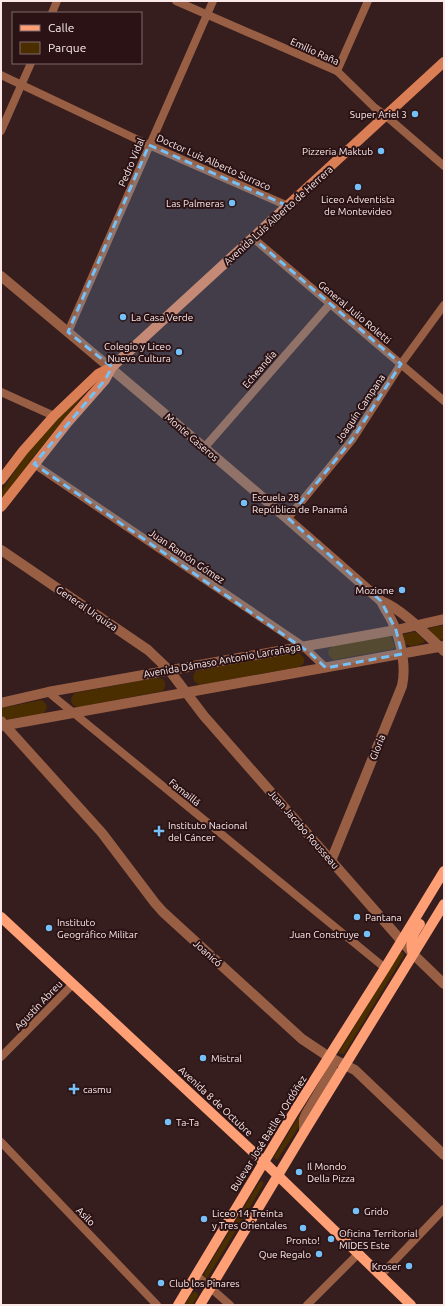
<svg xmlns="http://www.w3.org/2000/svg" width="445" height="1306" viewBox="0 0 445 1306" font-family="Ubuntu,sans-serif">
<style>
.green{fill:#4b2e00}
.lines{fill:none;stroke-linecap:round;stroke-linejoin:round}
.minor{stroke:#985f45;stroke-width:8}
.tertiary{stroke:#985f45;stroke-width:10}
.secondary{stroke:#da7e55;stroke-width:10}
.primary{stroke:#fe9f75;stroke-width:10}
.marked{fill:#75c0f6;fill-opacity:0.2;stroke:#75c0f6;stroke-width:3;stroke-dasharray:8 5;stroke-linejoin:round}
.poi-dot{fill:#75c0f6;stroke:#2b1315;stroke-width:1.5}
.labels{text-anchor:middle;stroke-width:4;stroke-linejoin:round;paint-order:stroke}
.street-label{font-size:10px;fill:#fbe9e9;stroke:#2b1315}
.poi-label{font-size:10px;fill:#fbe9e9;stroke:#2b1315;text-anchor:start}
</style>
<rect width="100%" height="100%" fill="#361d1e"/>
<!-- green -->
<g class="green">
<path d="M90,387L34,456L1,500V492L29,450L51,424Z"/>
<path d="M444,625V640L438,639L428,629L430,628Z"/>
<path d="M413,632L417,633L424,640L425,642C413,647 404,649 401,635Z"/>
<path d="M391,636L395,647L393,649L333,660L328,654L329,649L334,645Z"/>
<path d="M295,652L300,654L304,658V663L299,667L199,685L194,681L193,675L196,671Z"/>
<path d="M155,678L163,679L165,682V687L163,691L79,707L74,706C70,702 70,697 75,693Z"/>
<path d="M41,700C48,703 49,710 42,714L10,719H6L1,714V709L2,708Z"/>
<path d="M400,952H403L404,955L344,1054H340L339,1052Z"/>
<path d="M327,1070L297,1130L277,1160L274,1157Z"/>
<path d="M260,1181L263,1182V1185L208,1277L205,1279L204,1275L206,1270Z"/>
<path d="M195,1292H197L198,1296L192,1305H185L192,1293Z"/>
</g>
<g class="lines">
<!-- minor -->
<g class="minor">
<path d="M176,1L337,71L375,108L386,116L444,166"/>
<path d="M52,13L57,1"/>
<path d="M337,71L368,1"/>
<path d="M1,75L149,145L288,206"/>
<path d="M1,131L31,63"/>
<path d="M253,238L444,401"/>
<path d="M68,332L213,1"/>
<path d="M1,392L54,416"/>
<path d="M204,448L330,304"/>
<path d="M34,464L303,646L326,668"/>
<path d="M288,518L352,440L401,364L444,305"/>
<path d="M48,692L385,968"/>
<path d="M1,1057L73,984"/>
<path d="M1,1142L157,1305"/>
<path d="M196,1275L230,1305"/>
<path d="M381,1275L444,1209"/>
<path d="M307,1305L359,1253"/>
</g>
<!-- tertiary -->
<g class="tertiary">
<path d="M1,276C129,383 256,490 381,601C401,608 428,636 444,651"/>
<path d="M1,550L148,650L169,670L204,716L413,954L444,984"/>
<path d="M1,703L48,692L396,630L444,619"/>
<path d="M1,721L102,833L155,903L163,912L302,1039L329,1057L355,1070L444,1155"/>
<path d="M1,726L444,646"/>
<path d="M331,861L402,686C406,669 402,645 395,628C392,619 385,610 381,601"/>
<path d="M304,1132V1119L306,1114L332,1070V1062L329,1057"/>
</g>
<!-- secondary -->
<g class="secondary">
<path d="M1,480L23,451L54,416L98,374L112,367L444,62"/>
<path d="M1,507L68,422L105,380L112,367"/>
</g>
<!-- primary -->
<g class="primary">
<path d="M1,917L264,1162L411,1305"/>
<path d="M413,954C409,942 413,934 420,924"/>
<path d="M178,1305L294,1112L385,968L444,871"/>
<path d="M200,1305L304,1132L444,904"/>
</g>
</g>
<!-- marked area -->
<path class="marked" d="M149,145L288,206L253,238L401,364L352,440L288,518L381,601L396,630L402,654L326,668L310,653L34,464L105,380L112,367L68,332Z"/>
<!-- markers -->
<g class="poi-dot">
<circle cx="415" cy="114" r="4"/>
<circle cx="381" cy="151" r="4"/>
<circle cx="358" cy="187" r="4"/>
<circle cx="232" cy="203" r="4"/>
<circle cx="123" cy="317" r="4"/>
<circle cx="179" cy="352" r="4"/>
<circle cx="244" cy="503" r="4"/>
<circle cx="402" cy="590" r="4"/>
<path d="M157 825h4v4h4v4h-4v4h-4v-4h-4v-4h4z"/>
<circle cx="357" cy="917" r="4"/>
<circle cx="49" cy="928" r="4"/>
<circle cx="367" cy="934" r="4"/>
<circle cx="203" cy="1058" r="4"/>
<path d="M72 1083h4v4h4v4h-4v4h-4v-4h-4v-4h4z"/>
<circle cx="168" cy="1122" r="4"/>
<circle cx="299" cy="1172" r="4"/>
<circle cx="356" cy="1211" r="4"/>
<circle cx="204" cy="1219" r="4"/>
<circle cx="303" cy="1228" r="4"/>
<circle cx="331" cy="1239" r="4"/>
<circle cx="319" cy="1254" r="4"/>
<circle cx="409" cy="1266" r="4"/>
<circle cx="161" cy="1283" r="4"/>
</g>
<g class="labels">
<!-- street labels -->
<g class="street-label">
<text transform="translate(315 51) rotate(24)" y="4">Emilio Raña</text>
<text transform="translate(131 162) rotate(-67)" y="4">Pedro Vidal</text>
<text transform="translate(214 162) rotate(24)" y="4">Doctor Luis Alberto Surraco</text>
<text transform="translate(278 215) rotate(-42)" y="4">Avenida Luis Alberto de Herrera</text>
<text transform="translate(355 312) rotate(40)" y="4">General Julio Roletti</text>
<text transform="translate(259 369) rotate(-49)" y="4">Echeandía</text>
<text transform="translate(360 408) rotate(-56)" y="4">Joaquín Campana</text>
<text transform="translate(192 437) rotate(41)" y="4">Monte Caseros</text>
<text transform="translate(187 556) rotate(34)" y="4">Juan Ramón Gómez</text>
<text transform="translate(87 608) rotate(34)" y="4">General Urquiza</text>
<text transform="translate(222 660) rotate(-10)" y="4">Avenida Dámaso Antonio Larrañaga</text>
<text transform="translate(377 747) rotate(-68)" y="4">Gloria</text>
<text transform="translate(185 792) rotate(39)" y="4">Famaillá</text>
<text transform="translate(304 829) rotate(49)" y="4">Juan Jacobo Rousseau</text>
<text transform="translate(208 953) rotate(42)" y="4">Joanicó</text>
<text transform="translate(38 1005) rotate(-46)" y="4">Agustín Abreu</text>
<text transform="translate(216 1101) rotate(43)" y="4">Avenida 8 de Octubre</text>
<text transform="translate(268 1133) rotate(-58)" y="4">Bulevar José Batlle y Ordóñez</text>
<text transform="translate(86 1216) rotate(46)" y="4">Asilo</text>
</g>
<!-- poi labels -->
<g class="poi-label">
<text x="407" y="118" text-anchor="end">Super Ariel 3</text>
<text x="373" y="155" text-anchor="end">Pizzeria Maktub</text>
<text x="358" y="203" text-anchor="middle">Liceo Adventista<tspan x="358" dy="12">de Montevideo</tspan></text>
<text x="224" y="207" text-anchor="end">Las Palmeras</text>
<text x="131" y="321">La Casa Verde</text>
<text x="171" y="350" text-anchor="end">Colegio y Liceo<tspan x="171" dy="12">Nueva Cultura</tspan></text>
<text x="252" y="501">Escuela 28<tspan x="252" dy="12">República de Panamá</tspan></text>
<text x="394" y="594" text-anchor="end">Mozione</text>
<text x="168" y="829">Instituto Nacional<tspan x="168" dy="12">del Cáncer</tspan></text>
<text x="365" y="921">Pantana</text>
<text x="57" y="926">Instituto<tspan x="57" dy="12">Geográfico Militar</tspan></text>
<text x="359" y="938" text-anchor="end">Juan Construye</text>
<text x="211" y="1062">Mistral</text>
<text x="83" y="1093">casmu</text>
<text x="176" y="1126">Ta-Ta</text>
<text x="307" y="1170">Il Mondo<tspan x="307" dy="12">Della Pizza</tspan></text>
<text x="364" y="1215">Grido</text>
<text x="212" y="1217">Liceo 14 Treinta<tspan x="212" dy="12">y Tres Orientales</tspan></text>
<text x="339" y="1237">Oficina Territorial<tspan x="339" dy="12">MIDES Este</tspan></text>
<text x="303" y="1244" text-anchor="middle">Pronto!</text>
<text x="311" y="1258" text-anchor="end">Que Regalo</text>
<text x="401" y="1270" text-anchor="end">Kroser</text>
<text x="169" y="1287">Club los Pinares</text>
</g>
</g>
<!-- border -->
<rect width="445" height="1306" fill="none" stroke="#fbe9e9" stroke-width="4"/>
<!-- legend -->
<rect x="12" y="12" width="130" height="52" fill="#2b1315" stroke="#7e696a"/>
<rect x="20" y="25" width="20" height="6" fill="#fe9f75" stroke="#7e696a"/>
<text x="48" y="32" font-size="12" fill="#fbe9e9">Calle</text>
<rect x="20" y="42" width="20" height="12" fill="#4b2e00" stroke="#7e696a"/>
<text x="48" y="52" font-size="12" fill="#fbe9e9">Parque</text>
</svg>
